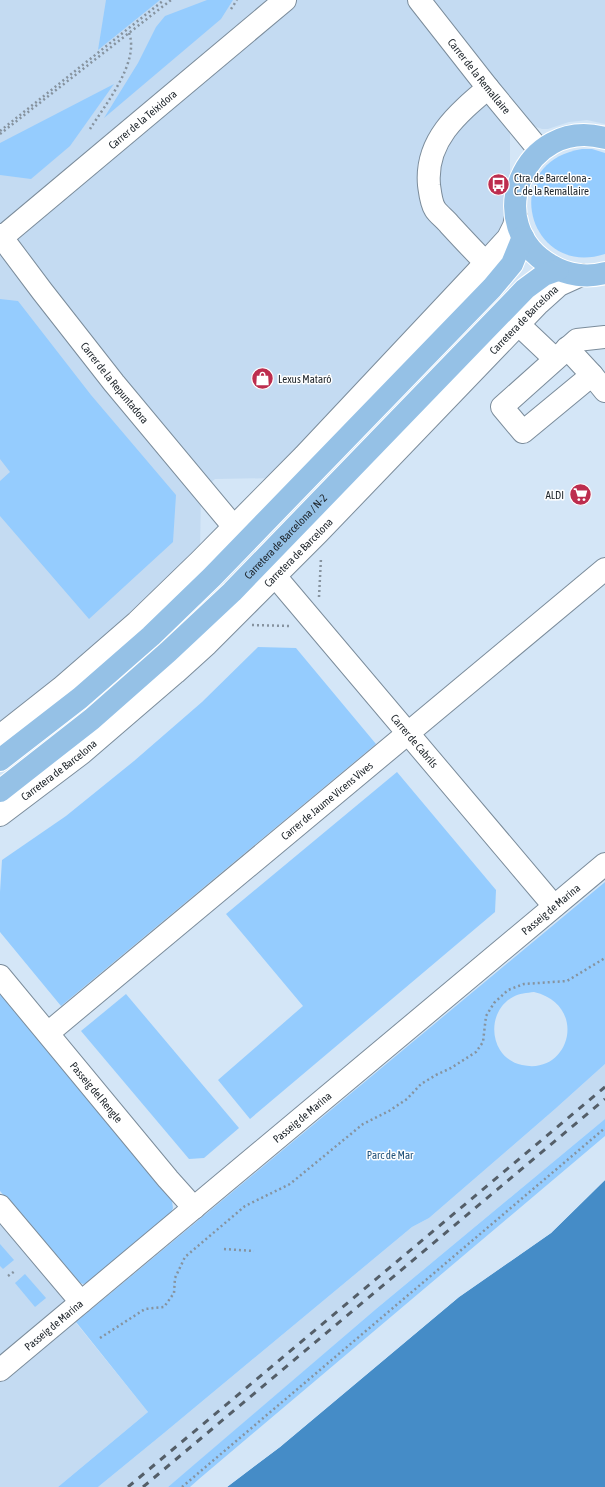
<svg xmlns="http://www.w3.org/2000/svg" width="605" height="1487" viewBox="0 0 605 1487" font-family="'Asap Condensed',sans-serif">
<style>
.built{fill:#c4dbf2}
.green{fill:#95ccfe;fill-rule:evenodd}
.water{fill:#458cc7}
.pier{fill:#d4e6f7}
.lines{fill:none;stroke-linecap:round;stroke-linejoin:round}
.minor-casing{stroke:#7b8c9b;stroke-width:24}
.major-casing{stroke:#fff;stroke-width:24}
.path{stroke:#86939f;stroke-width:2.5;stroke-dasharray:2 3;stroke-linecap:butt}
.minor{stroke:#fff;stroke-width:22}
.major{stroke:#95c1e6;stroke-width:22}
.rail{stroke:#545e68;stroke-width:3;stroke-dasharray:7 7;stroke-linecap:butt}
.labels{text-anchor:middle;stroke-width:3;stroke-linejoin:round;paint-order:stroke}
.street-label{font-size:11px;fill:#1c2329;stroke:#fff}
.poi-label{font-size:11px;fill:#1c2329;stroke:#fff;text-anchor:start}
.park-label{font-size:11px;fill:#20527b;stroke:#fff}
</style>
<rect width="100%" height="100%" fill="#d4e6f7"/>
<!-- built -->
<g class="built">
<path d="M0,0H605V124L587,120L579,121L569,122L548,129H542L533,126L510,130V183L512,220L278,478L215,479L201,491L200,555L165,579L84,656L0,721Z"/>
<path d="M605,1064V1119L376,1309L193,1466L168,1487H98L164,1433L412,1227L429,1218L555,1109Z"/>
<path d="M0,1205L88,1312L76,1323L148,1412L58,1487H0Z"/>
</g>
<!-- green -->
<g class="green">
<path d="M106,0H160L98,50Z"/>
<path d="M207,0H233L221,19L104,118L138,63L156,27L165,16Z"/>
<path d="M114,84L70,146L31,179L0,175V143Z"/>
<path d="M582,149H592L605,153V254C527,279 498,162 582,149Z"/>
<path d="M0,299L18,301L91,395L176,495L173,542L89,619L0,516V481L10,472L0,459Z"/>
<path d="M258,647L296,648L376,744L61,1006L0,932V892L2,860L66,816L134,761L202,702Z"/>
<path d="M397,772L496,890L495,912L250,1119L218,1080L303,1006L226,914Z"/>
<path d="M605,882V1064L555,1109L429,1218L412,1227L164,1433L98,1487H58L148,1412L76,1322ZM534,992C589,1005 570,1076 522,1065C513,1063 505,1058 500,1050C489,1032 494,1007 513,997C519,993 527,993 534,992Z"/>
<path d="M0,993L172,1201L173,1208L170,1215L89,1283L83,1284L78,1282L56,1259L0,1191Z"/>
<path d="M126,994L239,1128L204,1158L189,1159L81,1031Z"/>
<path d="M605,1119V1136L199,1479L190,1487H168L376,1309Z"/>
<path d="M0,1244L14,1260L3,1269L0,1266Z"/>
<path d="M25,1274L46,1298L35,1307L15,1283Z"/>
</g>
<!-- water -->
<path class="water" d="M605,1180V1487H227L280,1447L459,1297L551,1233Z"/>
<!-- pier -->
<path class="pier" d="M605,1178V1180L551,1233L459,1297L280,1447L227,1487H225L229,1482L279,1446L458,1295L550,1232Z"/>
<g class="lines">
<defs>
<g id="minor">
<path id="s1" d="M419,0L488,88L540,151"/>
<path id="s2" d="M0,235L42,291L114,383L234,527"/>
<path id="s3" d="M0,239L285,0"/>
<path d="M485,262C473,250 461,237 449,224C445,219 438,214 435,209C431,203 430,192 429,185C425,141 457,114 488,88"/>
<path d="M518,324L555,359"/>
<path d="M605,337L577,340L502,407L523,432L592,375L605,391"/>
<path d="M567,348L592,375"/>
<path id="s4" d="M275,576L554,906"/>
<path d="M0,736L61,688L137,622L200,561L304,456L476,273L508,238L514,226L516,217"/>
<path id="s5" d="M0,815L82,753L175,673L207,644L318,533L539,303L559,285L581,275"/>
<path id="s6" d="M0,976L168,1179L194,1208"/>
<path id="s7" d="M48,1033L605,569"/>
<path d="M0,1206L81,1302"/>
<path id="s8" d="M0,1370L605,864"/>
</g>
<g id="major">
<path d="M605,138C524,116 479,226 552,266C567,275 587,278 605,273"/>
<path d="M0,760L80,698L151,636L212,577L492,288L512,264L523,237"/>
<path id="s9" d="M0,791L92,719L168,652L232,592L525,289L544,275L558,270"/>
</g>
</defs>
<!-- minor casing -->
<use href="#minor" class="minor-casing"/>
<!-- major casing -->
<use href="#major" class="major-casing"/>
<!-- path -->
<g class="path">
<path d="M231,9L237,0"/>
<path d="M90,129C105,105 140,62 129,33"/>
<path d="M0,131L164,0"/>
<path d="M0,134L171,0"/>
<path d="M319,597L321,558"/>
<path d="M252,625L291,626"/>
<path d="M224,1249L254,1251"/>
<path d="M8,1276L15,1271"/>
<path d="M100,1338L145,1309L164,1307L174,1293L175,1278L185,1257L245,1206L290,1184L363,1124L389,1111L407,1099L421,1084L436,1075L451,1068L476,1052L483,1042L486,1016L494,1003L508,990L524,984L567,981L605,958"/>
<path d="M182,1487L605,1128"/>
</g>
<!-- minor -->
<use href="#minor" class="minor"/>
<!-- major -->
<use href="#major" class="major"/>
<!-- rail -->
<g class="rail">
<path d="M128,1487L605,1087"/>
<path d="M143,1487L605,1099"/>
</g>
</g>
<!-- icons -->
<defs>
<symbol id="bus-disc" viewBox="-11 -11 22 22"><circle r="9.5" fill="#bd2d4e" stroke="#fff"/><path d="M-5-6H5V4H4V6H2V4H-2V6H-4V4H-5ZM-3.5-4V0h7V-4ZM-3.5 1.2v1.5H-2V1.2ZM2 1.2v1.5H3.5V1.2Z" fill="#fff"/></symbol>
<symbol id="shop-disc" viewBox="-11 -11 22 22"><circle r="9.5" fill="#bd2d4e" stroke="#fff"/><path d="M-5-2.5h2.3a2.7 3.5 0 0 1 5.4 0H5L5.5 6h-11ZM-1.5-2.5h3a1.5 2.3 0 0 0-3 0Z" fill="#fff"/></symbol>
<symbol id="supermarket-disc" viewBox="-11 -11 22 22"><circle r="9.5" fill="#bd2d4e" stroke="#fff"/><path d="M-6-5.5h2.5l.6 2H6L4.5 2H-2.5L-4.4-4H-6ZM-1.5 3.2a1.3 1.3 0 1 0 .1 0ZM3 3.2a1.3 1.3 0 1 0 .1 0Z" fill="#fff"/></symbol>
</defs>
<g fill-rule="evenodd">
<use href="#bus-disc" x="486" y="172" width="25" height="25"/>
<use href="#shop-disc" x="250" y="366" width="25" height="25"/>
<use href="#supermarket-disc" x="568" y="482" width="25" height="25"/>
</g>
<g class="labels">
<!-- street labels -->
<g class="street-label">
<text dy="4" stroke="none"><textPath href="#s1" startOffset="97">Carrer de la Remallaire</textPath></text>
<text dy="4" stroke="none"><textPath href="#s3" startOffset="186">Carrer de la Teixidora</textPath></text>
<text dy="4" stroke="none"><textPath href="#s5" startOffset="722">Carretera de Barcelona</textPath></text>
<text dy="4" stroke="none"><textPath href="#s2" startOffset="187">Carrer de la Repuntadora</textPath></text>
<text dy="4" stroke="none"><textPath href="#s9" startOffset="383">Carretera de Barcelona / N-2</textPath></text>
<text dy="4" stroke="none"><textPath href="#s5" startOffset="398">Carretera de Barcelona</textPath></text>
<text dy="4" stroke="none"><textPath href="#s4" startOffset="216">Carrer de Cabrils</textPath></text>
<text dy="4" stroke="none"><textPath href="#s5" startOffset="74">Carretera de Barcelona</textPath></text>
<text dy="4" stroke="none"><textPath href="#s7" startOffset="363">Carrer de Jaume Vicens Vives</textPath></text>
<text dy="4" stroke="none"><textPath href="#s8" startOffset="718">Passeig de Marina</textPath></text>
<text dy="4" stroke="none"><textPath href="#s6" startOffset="151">Passeig del Rengle</textPath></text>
<text dy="4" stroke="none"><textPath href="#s8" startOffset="394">Passeig de Marina</textPath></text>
<text dy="4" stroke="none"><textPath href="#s8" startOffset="70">Passeig de Marina</textPath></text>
</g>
<!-- poi labels -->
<g class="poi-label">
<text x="514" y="182">Ctra. de Barcelona -<tspan x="514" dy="13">C. de la Remallaire</tspan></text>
<text x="278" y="383">Lexus Mataró</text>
<text x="564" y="499" text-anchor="end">ALDI</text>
</g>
<!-- park labels -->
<g class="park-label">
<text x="390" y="1159">Parc de Mar</text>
</g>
</g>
</svg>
